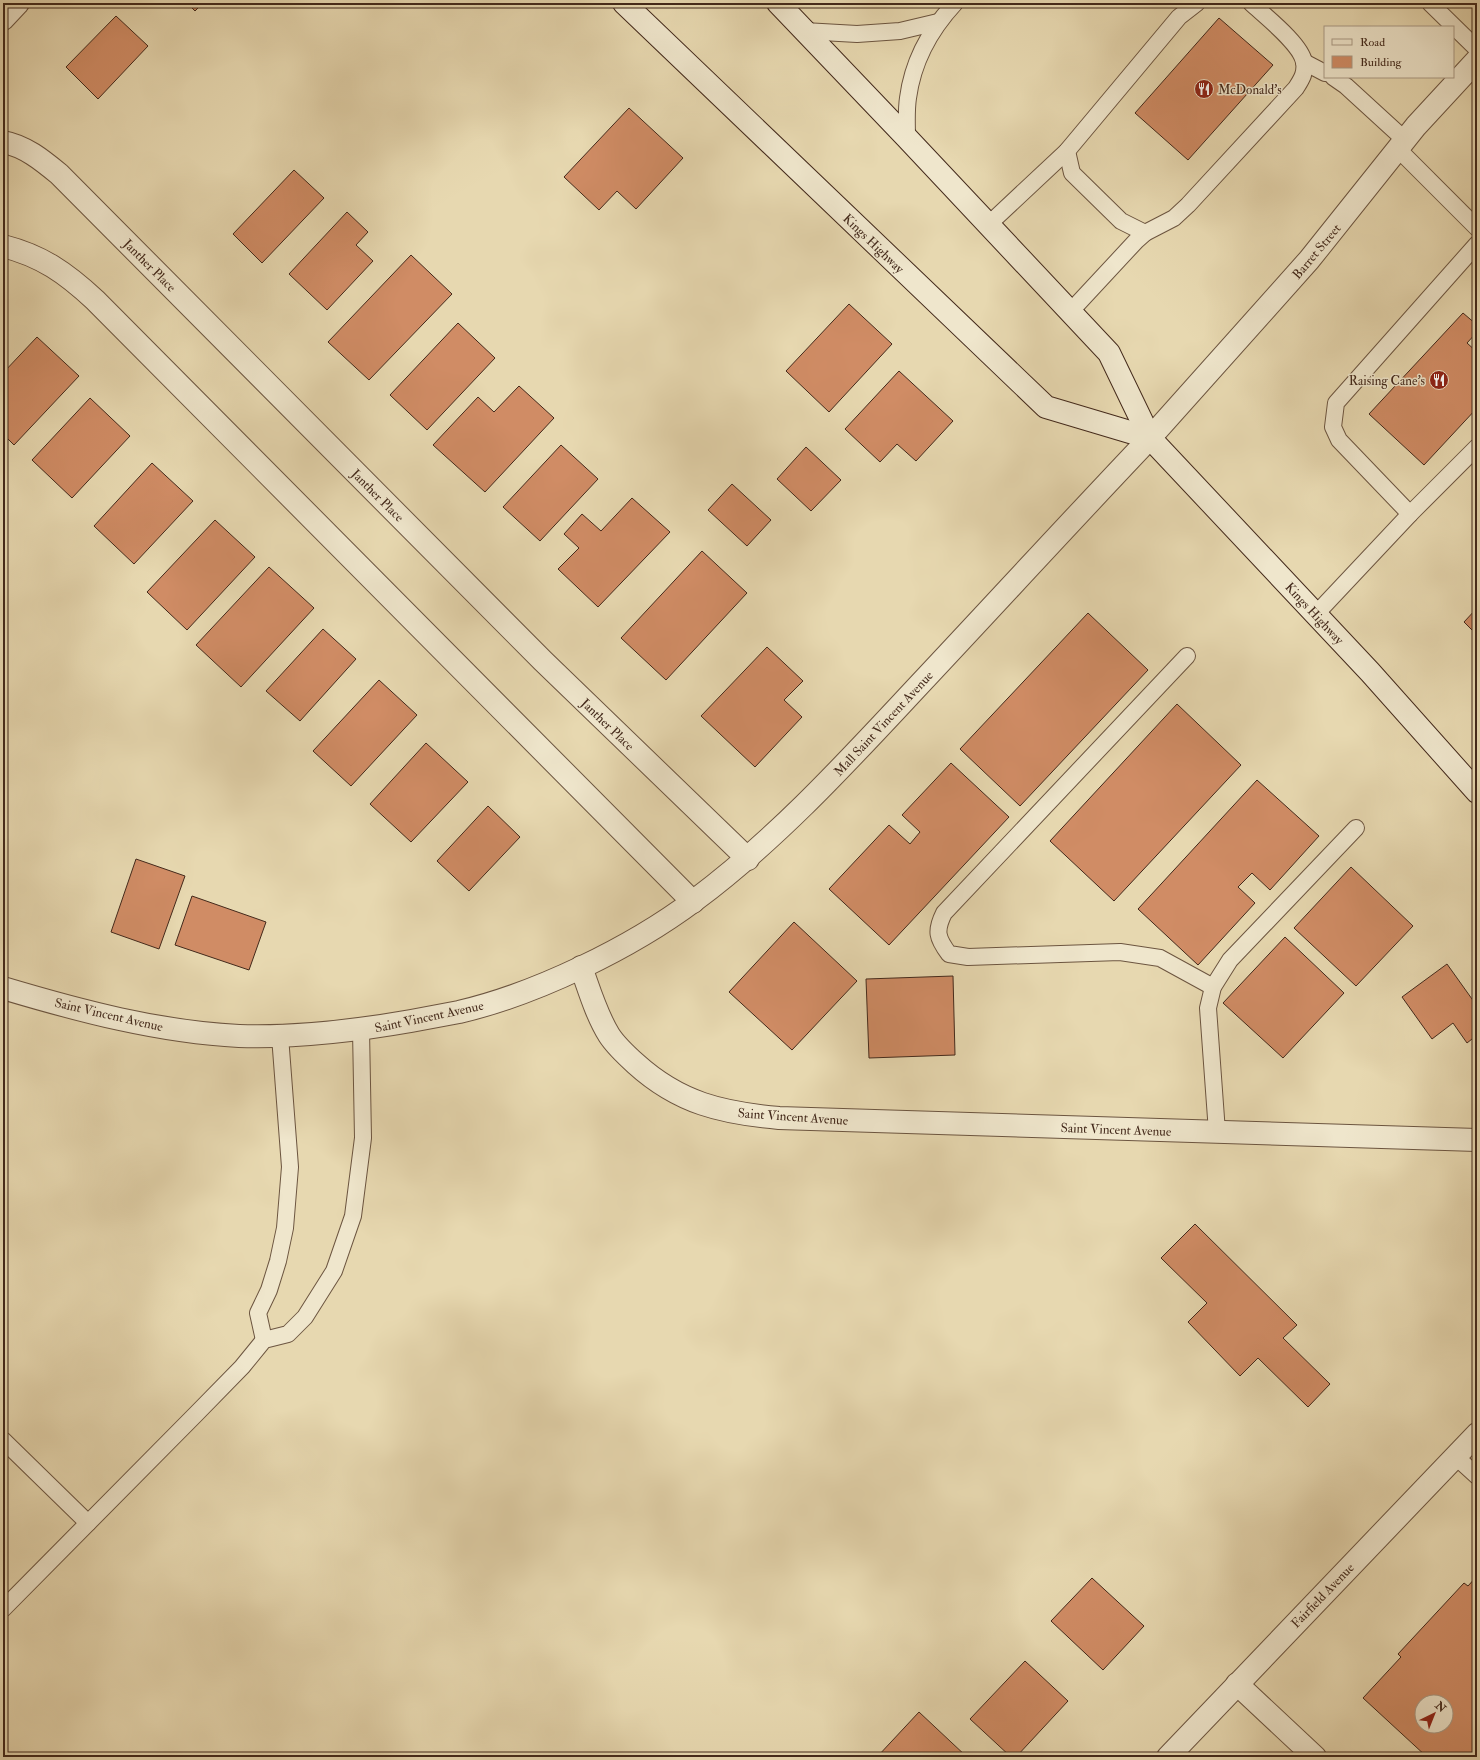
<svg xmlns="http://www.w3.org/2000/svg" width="1480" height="1760" viewBox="0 0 1480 1760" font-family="'IM FELL Double Pica',serif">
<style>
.building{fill:#d08c65;stroke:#43291b;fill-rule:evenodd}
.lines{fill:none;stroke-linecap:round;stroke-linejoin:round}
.service-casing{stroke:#6c5540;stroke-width:18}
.minor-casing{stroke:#6c5540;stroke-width:24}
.tertiary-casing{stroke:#6c5540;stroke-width:24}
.secondary-casing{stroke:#43291b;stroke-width:24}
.service{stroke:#efe6cc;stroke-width:16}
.minor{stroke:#efe6cc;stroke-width:22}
.tertiary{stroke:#efe6cc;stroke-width:22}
.secondary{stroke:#efe6cc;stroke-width:22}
.labels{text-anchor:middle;stroke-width:3;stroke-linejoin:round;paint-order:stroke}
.poi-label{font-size:13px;fill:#43291b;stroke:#efe6cc;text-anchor:start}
.street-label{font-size:13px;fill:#43291b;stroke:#efe6cc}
</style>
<rect width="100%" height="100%" fill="#e7d8b0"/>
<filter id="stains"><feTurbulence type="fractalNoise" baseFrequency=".005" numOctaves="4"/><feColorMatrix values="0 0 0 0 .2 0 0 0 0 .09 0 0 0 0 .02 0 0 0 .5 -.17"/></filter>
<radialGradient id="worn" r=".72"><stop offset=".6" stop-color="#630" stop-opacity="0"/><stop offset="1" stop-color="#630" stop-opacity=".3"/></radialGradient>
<!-- building -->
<g class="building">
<path d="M187,3H203L195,11Z"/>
<path d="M116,16L148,46L98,99L66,67Z"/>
<path d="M1219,18L1273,65L1188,160L1135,113Z"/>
<path d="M629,108L683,158L636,209L617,191L599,210L564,177Z"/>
<path d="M294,170L324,198L262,263L233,234Z"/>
<path d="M347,212L368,232L356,245L373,261L327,310L289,274Z"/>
<path d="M411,255L452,294L369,380L328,342Z"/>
<path d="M849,304L892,344L829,412L786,371Z"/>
<path d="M1463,313L1477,325V332L1467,343L1477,352V408L1424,465L1369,414Z"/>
<path d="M458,323L495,358L427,430L390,395Z"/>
<path d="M37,337L79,376L14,445L3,434V373Z"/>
<path d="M899,371L953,421L916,461L897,444L880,462L845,429Z"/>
<path d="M519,386L554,418L485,492L433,445L478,397L494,412Z"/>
<path d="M90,398L130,436L72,498L32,460Z"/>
<path d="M561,445L598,479L540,541L503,507Z"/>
<path d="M806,447L841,480L811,511L777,479Z"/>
<path d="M152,463L193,501L134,564L94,526Z"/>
<path d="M732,484L771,520L747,546L708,510Z"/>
<path d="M632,498L670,532L598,607L558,569L579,548L564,534L582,514L601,531Z"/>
<path d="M215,520L255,557L187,630L147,592Z"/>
<path d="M702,551L747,593L666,680L621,638Z"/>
<path d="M269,567L314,608L241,687L196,645Z"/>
<path d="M1477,608V635L1464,622Z"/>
<path d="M1088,613L1148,670L1020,806L960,749Z"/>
<path d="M323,629L356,659L300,721L266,691Z"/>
<path d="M767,647L803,681L784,700L802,717L755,767L701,716Z"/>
<path d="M379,680L417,715L351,786L313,751Z"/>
<path d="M1177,704L1241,765L1114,901L1050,841Z"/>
<path d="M426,743L468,782L411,842L370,804Z"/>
<path d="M951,763L1009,817L889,945L829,889L889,825L910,844L920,832L902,815Z"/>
<path d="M1257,780L1319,836L1270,890L1252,873L1238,887L1255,903L1198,965L1138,909Z"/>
<path d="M488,806L520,837L469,891L437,861Z"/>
<path d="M136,859L185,876L159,949L111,932Z"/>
<path d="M1351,867L1413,926L1356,986L1294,928Z"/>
<path d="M192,896L266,922L249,970L175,945Z"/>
<path d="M794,922L857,981L792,1050L729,992Z"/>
<path d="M1285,937L1344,993L1283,1058L1223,1003Z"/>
<path d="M1447,964L1477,1006V1035L1467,1043L1453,1023L1432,1039L1402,997Z"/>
<path d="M953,976L955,1055L869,1058L866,979Z"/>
<path d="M1195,1224L1297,1325L1283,1338L1330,1384L1308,1407L1258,1358L1240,1376L1188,1322L1207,1303L1161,1258Z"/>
<path d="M1477,1576V1757H1427L1363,1698L1401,1657L1398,1654L1464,1583L1468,1586ZM1422,1702H1446V1726H1422Z"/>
<path d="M1092,1578L1144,1626L1103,1670L1051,1621Z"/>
<path d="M1025,1661L1068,1701L1016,1757H1011L970,1719Z"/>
<path d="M919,1712L967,1757H877Z"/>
</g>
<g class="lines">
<defs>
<g id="service">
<path d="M1430,3L1477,49"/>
<path d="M804,31L857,34L900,31L938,22"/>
<path d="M1304,62L1325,73"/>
<path d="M1333,77L1346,86L1405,140"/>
<path d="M907,138C907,125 906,111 908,98C913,60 930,30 955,3"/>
<path d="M1398,149L1477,228"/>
<path d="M1067,151L1072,173L1121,221L1145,233"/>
<path d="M988,225L1067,151L1179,17L1197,3"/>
<path d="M1070,312L1136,241L1145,233L1174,218L1188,205L1296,88C1301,80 1306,73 1304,62C1301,44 1265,16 1251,3"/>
<path d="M1410,514L1339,440L1333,427L1336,403L1477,244"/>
<path d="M1316,614L1410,514L1477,447"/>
<path d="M1187,656L944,913C935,931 937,938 949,954L968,957L1120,952L1160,958L1213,987"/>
<path d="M1217,1132L1208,1008L1213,987L1230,960L1356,828"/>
<path d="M264,1340L258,1313L269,1290L278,1261L285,1228L290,1167L280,1036"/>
<path d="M3,1440L88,1523"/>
<path d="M1455,1456L1477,1476"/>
<path d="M3,1609L196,1414L242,1367L264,1340L288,1334L305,1317L334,1271L353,1216L363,1138L361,1030"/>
</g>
<g id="minor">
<path d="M3,142C25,146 42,160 59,174L543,661L748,859"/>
<path d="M3,246C42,256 66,273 95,300L693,902"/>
<path d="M1150,438L1309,260L1416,126L1477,60"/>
<path d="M581,967C589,989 596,1014 609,1035C616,1046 626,1055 636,1064C679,1103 722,1113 779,1118L1477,1140"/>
<path d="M1237,1684L1315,1757"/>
</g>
<g id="tertiary">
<path d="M3,19L18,3"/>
<path d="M3,988C80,1011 159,1032 239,1036C298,1038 354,1031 411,1021C427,1018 443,1015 459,1012C536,994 631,948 695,900C778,838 848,761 919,685C996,603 1072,520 1150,438"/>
<path d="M1168,1757L1477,1434"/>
</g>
<g id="secondary">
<path d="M624,3L1046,407L1150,438"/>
<path d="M778,3L907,138L1109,353L1150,438L1370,672L1477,792"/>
</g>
</defs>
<!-- service casing -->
<use href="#service" class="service-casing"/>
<!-- minor casing -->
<use href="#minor" class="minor-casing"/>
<!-- tertiary casing -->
<use href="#tertiary" class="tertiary-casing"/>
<!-- secondary casing -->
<use href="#secondary" class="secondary-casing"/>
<!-- service -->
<use href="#service" class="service"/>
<!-- minor -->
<use href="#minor" class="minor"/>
<!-- tertiary -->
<use href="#tertiary" class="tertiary"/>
<!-- secondary -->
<use href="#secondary" class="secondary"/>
</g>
<!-- icons -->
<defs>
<symbol id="restaurant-disc" viewBox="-11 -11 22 22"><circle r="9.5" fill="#8f2418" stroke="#efe6cc"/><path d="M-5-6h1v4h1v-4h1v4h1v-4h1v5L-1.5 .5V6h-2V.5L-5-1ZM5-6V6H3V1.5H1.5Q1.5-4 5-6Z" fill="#fff"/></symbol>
</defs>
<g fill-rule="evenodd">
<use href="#restaurant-disc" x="1193" y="78" width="22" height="22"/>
<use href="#restaurant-disc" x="1428" y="369" width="22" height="22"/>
</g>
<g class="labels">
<!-- poi labels -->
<g class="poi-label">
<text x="1218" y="94">McDonald's</text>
<text x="1425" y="385" text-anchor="end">Raising Cane's</text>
</g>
<!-- street labels -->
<g class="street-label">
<text transform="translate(874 243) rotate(44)" y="5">Kings Highway</text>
<text transform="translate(1316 251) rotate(-50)" y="5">Barret Street</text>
<text transform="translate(150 265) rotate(45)" y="5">Janther Place</text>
<text transform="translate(378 495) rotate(45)" y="5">Janther Place</text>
<text transform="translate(1315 613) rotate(47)" y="5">Kings Highway</text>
<text transform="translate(883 723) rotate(-47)" y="5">Mall Saint Vincent Avenue</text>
<text transform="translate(608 724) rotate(44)" y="5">Janther Place</text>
<text transform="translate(109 1014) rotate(13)" y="5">Saint Vincent Avenue</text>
<text transform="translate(429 1016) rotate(-12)" y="5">Saint Vincent Avenue</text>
<text transform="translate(793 1116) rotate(4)" y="5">Saint Vincent Avenue</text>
<text transform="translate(1116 1129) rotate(2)" y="5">Saint Vincent Avenue</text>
<text transform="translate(1322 1595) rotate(-46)" y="5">Fairfield Avenue</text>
</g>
</g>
<!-- margin -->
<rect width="1480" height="1760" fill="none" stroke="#e7d8b0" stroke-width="16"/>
<rect x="4" y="4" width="1472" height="1752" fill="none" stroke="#43291b" stroke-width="2"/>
<rect x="8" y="8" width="1464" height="1744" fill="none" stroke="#43291b"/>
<!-- legend -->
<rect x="1324" y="26" width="130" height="52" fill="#efe6cc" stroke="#aa9a85"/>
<rect x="1332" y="39" width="20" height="6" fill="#efe6cc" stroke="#aa9a85"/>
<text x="1360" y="46" font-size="12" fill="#43291b">Road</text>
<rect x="1332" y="56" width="20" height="12" fill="#d08c65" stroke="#aa9a85"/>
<text x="1360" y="66" font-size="12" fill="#43291b">Building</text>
<!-- north arrow -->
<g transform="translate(1434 1714) rotate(43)"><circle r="19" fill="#efe6cc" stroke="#aa9a85"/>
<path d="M0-3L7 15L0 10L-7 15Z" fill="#8f2418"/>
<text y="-6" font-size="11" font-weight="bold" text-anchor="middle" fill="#43291b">N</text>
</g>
<rect width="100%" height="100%" filter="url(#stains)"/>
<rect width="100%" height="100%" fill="url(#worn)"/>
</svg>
